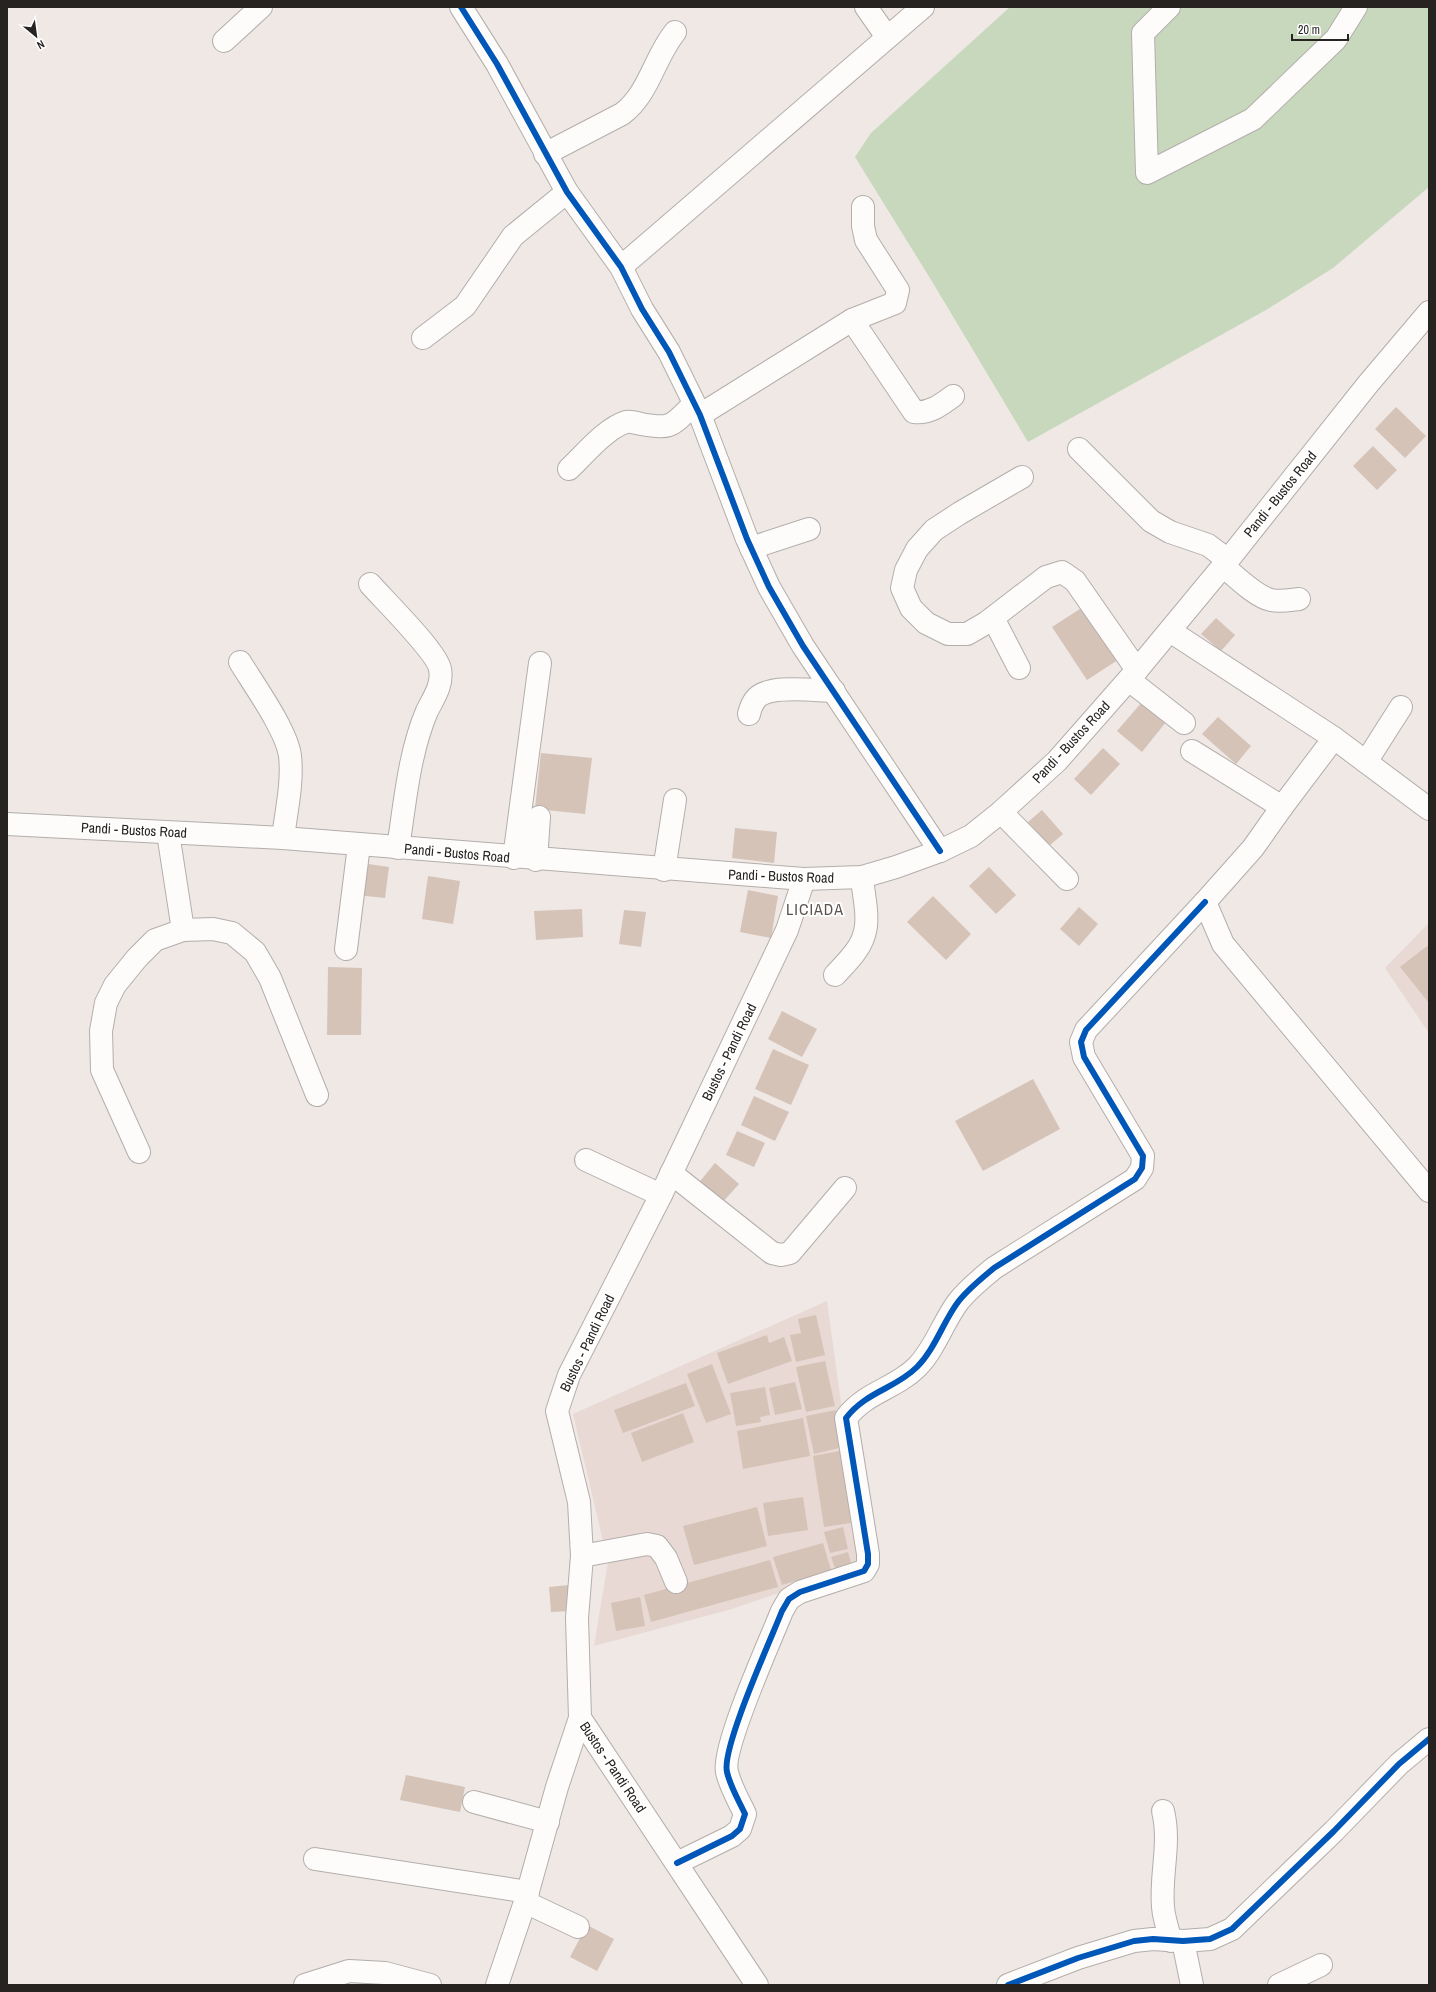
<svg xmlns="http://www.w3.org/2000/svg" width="1436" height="1992" viewBox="0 0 1436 1992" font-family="'Archivo Narrow',sans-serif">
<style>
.built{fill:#e8d9d4}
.green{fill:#c7d8bc}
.building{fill:#d6c3b8}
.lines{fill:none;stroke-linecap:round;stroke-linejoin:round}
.minor-casing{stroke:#b3aeab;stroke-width:24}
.major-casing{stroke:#b3aeab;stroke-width:24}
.minor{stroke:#fdfcfb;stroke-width:22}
.major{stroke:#fdfcfb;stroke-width:22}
.cycleway-casing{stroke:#fff;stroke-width:8}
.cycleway{stroke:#0057b8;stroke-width:6}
.labels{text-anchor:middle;stroke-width:4;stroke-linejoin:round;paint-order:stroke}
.street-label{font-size:14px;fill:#272321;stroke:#fff}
.quarter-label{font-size:16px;letter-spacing:1px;fill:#5d534e;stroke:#fff}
</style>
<rect width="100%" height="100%" fill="#efe8e5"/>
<!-- built -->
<g class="built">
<path d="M1429,923V1033L1385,968Z"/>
<path d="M827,1301L863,1564L732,1609L594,1646L608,1562L573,1414Z"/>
</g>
<!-- green -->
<path class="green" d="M1010,7H1429V187L1333,268L1266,310L1028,442L933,283L855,157L871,133Z"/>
<!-- building -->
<g class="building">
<path d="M1396,407L1426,436L1405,458L1375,429Z"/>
<path d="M1373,446L1397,470L1377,490L1353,466Z"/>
<path d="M1086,605L1121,658L1087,680L1052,627Z"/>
<path d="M1216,618L1235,635L1221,651L1201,634Z"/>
<path d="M1142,702L1166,722L1142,752L1117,731Z"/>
<path d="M1218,717L1251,746L1236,764L1202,734Z"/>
<path d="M1103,748L1120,764L1091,795L1074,779Z"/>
<path d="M541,753L592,758L585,814L535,809Z"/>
<path d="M1042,810L1063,834L1049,846L1028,822Z"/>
<path d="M735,828L777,832L774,863L732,858Z"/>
<path d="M361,863L389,867L385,898L357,895Z"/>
<path d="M989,867L1016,895L996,914L969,886Z"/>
<path d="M428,876L460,881L453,924L422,919Z"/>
<path d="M748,890L778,896L771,938L740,932Z"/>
<path d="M933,896L971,934L946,960L907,922Z"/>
<path d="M1079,907L1098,924L1079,946L1060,929Z"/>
<path d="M582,909L583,937L536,940L534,911Z"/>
<path d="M624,910L646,912L641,947L619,944Z"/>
<path d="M1427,946L1429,948V1003L1400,967Z"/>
<path d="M328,967L362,968L361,1035H327Z"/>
<path d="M782,1011L817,1029L802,1057L768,1039Z"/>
<path d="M773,1049L809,1065L791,1105L755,1089Z"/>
<path d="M1033,1079L1060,1129L983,1171L955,1121Z"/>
<path d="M754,1096L789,1112L775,1141L741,1125Z"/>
<path d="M737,1131L765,1143L754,1167L726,1155Z"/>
<path d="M715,1163L739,1184L720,1205L697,1185Z"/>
<path d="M816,1315L825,1355L796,1362L790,1335L801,1333L798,1319Z"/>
<path d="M767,1335L769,1343L784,1337L792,1361L728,1384L717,1353Z"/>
<path d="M825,1361L835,1406L806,1412L796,1367Z"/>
<path d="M712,1364L731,1414L706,1423L687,1374Z"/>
<path d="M795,1382L802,1409L775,1415L769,1388Z"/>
<path d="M686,1383L695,1406L623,1433L614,1410Z"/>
<path d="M765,1387L770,1415L760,1417L761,1422L736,1426L730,1393Z"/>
<path d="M836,1410L843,1447L814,1454L806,1416Z"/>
<path d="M683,1413L694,1442L642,1462L631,1433Z"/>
<path d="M803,1418L810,1456L743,1469L737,1431Z"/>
<path d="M840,1451L851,1523L824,1527L813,1456Z"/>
<path d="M803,1497L808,1530L768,1536L763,1503Z"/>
<path d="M757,1507L767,1546L694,1565L683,1526Z"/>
<path d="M843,1527L848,1549L830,1553L824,1532Z"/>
<path d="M823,1543L831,1570L782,1585L773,1557Z"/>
<path d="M848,1552L851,1563L835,1568L831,1557Z"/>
<path d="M770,1560L778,1587L651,1622L644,1595Z"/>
<path d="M569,1585L570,1611L551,1612L549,1587Z"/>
<path d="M640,1597L645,1626L616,1631L611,1603Z"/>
<path d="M406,1775L465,1787L460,1812L400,1800Z"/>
<path d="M587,1925L614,1939L597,1971L570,1957Z"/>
</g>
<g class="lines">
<defs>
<g id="minor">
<path d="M461,7L497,64L567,192L621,267L642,309L669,352L700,415L747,539L769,587L803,646L940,851"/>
<path d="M866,7L887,37"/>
<path d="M1169,7L1143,33L1147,173L1253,119L1336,39L1356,7"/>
<path d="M224,41L261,7"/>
<path d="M545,154L622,114C649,94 654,58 675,32"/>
<path d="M621,267L923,7"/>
<path d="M852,320L895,303L898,290L866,240L863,226V207"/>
<path d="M423,338L465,306L513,236L567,192"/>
<path d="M700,415L852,320L914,412C929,414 941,405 953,396"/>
<path d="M1079,449L1151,521L1170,532L1208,545L1228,560"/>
<path d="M569,469C584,455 606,428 626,422C630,421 637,423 641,424C673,430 672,425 694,404"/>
<path d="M1022,477L960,513L934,530L917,549L906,570L902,588L911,608L926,623L948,634H967L986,623L1046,577L1062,572L1075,581L1137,670"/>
<path d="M751,548L809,529"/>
<path d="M1223,566C1235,576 1256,597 1271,600C1280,602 1290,600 1299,599"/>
<path d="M370,584C384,600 437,652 440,669C443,685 434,697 427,711C409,753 405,803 398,848"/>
<path d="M993,618L1019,668"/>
<path d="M1170,631L1334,738L1429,809"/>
<path d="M240,662C254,685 287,731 290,756C293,783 286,812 283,838"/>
<path d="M1129,680L1184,723"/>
<path d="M749,714C750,710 752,704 755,700C767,683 815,691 834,691"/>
<path d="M1334,738L1282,807L1253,848L1205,902L1223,944L1429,1191"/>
<path d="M1192,751L1282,807"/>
<path d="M1366,762L1401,707"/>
<path d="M1001,812L1067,879"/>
<path d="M168,833L183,930L213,929L232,933L255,952L270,978L317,1095"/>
<path d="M514,858L540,663"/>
<path d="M536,860L539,817"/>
<path d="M664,870L675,800"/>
<path d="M346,949L359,845"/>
<path d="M835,975C845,964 860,950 864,935C870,918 863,894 862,877"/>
<path d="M139,1152L102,1070L101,1031L106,1003L115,985L137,958L155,940L183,930"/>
<path d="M586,1160L661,1195"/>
<path d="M671,1173L772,1253L781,1255L790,1253L845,1188"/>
<path d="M582,1556L647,1544L657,1546L666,1558L676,1582"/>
<path d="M474,1802L548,1822"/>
<path d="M1163,1811C1171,1844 1160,1875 1163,1907C1164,1919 1168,1930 1171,1941"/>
<path d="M315,1859L528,1892"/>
<path d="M677,1863L732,1836L740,1829L745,1814C739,1801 730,1786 727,1772C721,1749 771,1639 782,1611L789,1599L800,1592L864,1571L868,1564V1554L846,1418C867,1391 895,1389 917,1367C935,1349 943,1322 958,1302C968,1289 981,1279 994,1268L1135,1179L1142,1168L1143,1156L1084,1057L1081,1042L1086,1030L1205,902"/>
<path d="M525,1902L578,1927"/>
<path d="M1183,1941L1192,1985"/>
<path d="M305,1985L349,1971L385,1973L430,1985"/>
<path d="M497,1985L525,1902L557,1787L580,1718"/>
<path d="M1008,1985L1078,1958L1134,1941L1153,1939L1183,1941L1210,1939L1232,1929L1334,1831L1399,1764L1429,1739"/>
<path d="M1279,1985L1321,1965"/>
</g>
<g id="major">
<path d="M7,824L283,838L804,879L862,877L896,867L940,851L971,836L1001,812L1057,761L1137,670L1228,560L1368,384L1429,312"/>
<path d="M757,1985L580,1718L577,1618L582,1556L579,1502L557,1411L569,1375L661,1195L787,930L804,879"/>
</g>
</defs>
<!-- minor casing -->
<use href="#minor" class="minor-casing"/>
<!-- major casing -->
<use href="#major" class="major-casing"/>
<!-- minor -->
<use href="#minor" class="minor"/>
<!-- major -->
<use href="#major" class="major"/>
<defs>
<g id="cycleway">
<path d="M461,7L497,64L567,192L621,267L642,309L669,352L700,415L747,539L769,587L803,646L940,851"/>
<path d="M677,1863L732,1836L740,1829L745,1814C739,1801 730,1786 727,1772C721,1749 771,1639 782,1611L789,1599L800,1592L864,1571L868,1564V1554L846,1418C867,1391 895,1389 917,1367C935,1349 943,1322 958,1302C968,1289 981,1279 994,1268L1135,1179L1142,1168L1143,1156L1084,1057L1081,1042L1086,1030L1205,902"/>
<path d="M1008,1985L1078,1958L1134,1941L1153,1939L1183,1941L1210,1939L1232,1929L1334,1831L1399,1764L1429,1739"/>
</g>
</defs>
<!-- cycleway casing -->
<use href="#cycleway" class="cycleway-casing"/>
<!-- cycleway -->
<use href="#cycleway" class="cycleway"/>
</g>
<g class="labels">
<!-- street labels -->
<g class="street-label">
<text transform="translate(1280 494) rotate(-51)" y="5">Pandi - Bustos Road</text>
<text transform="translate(1071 742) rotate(-47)" y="5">Pandi - Bustos Road</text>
<text transform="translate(134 830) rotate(3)" y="5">Pandi - Bustos Road</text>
<text transform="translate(457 853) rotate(5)" y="5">Pandi - Bustos Road</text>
<text transform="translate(781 876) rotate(2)" y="5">Pandi - Bustos Road</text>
<text transform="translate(729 1052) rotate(-64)" y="5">Bustos - Pandi Road</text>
<text transform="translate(587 1343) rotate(-64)" y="5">Bustos - Pandi Road</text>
<text transform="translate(613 1767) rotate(56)" y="5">Bustos - Pandi Road</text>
</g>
<!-- quarter labels -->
<g class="quarter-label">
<text x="815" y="915">LICIADA</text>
</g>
</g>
<!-- border -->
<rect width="1436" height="1992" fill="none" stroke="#272321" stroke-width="16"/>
<!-- north arrow -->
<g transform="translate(36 36) rotate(151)" stroke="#ffffff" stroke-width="3" paint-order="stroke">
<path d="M0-3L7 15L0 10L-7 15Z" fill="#272321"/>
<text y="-6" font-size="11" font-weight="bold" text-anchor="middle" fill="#272321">N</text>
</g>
<!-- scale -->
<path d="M1292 34v6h56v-6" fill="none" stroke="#272321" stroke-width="2"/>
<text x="1298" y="34" font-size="12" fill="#272321" stroke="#ffffff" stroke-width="3" paint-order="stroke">20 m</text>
</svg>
